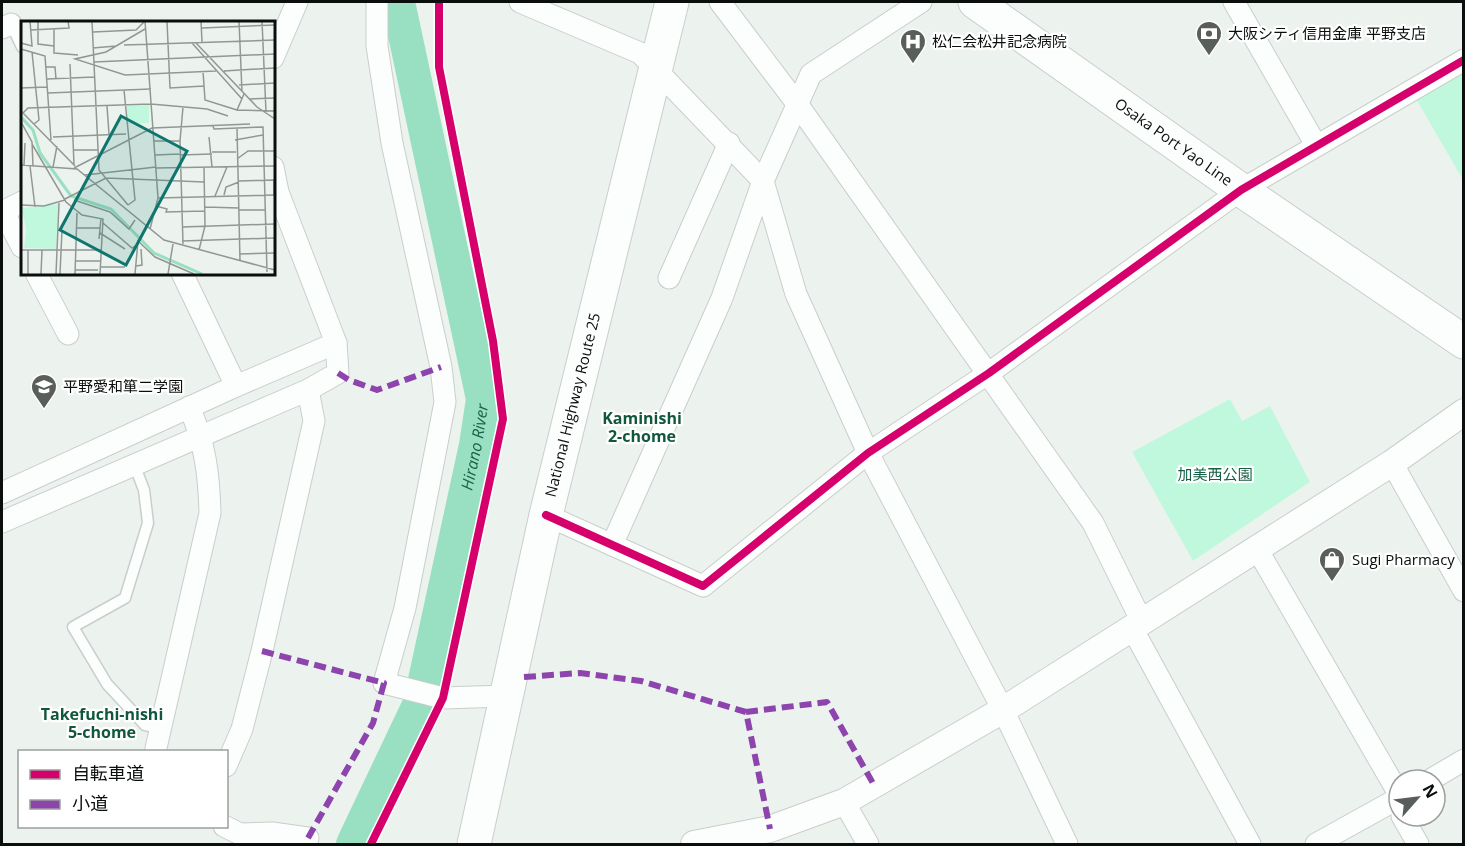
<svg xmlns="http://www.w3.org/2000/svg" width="1465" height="846" viewBox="0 0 1465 846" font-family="'Open Sans','Noto Sans JP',sans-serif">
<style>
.green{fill:#c0f8de}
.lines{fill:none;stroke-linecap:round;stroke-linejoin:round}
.river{stroke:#99dfc1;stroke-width:34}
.service-casing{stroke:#c9cecb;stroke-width:13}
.minor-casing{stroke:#c9cecb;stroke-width:23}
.tertiary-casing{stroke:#c9cecb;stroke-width:28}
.primary-casing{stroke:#c9cecb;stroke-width:35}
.trunk-casing{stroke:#c9cecb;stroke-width:35}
.service{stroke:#fcfdfd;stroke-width:10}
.minor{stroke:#fcfdfd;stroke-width:21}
.tertiary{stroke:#fcfdfd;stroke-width:26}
.primary{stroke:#fcfdfd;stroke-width:33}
.trunk{stroke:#fcfdfd;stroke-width:33}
.quiet{stroke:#8e44ad;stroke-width:6;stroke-dasharray:12 6;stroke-linecap:butt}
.cycleway-casing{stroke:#fff;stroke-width:11}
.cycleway{stroke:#d6006c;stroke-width:8}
.labels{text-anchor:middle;stroke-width:4.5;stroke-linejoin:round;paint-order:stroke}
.poi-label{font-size:15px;fill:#0a0e0c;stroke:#fff;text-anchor:start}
.street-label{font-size:15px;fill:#0a0e0c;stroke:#fff}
.park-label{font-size:15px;fill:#145f44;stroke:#fff}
.neighbourhood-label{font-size:16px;font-weight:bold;fill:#11573e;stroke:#fff}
.water-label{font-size:16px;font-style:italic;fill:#196247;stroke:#fff}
.inset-river{fill:none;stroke:#99dfc1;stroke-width:3}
.inset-road{fill:none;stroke:#929794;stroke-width:1.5}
.view{fill:#0f766e;fill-opacity:0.15;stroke:#0f766e;stroke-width:3}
.inset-edge{fill:none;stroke:#0a0e0c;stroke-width:3}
</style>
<rect width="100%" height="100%" fill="#ecf3ef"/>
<!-- green -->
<g class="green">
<path d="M1463,69V180L1415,97Z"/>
<path d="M1230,399L1242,421L1270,406L1310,482L1193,561L1132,452Z"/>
</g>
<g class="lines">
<!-- river -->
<path class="river" id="s1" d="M353,844L420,703L476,445L483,399L398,2"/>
<defs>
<g id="service">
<path d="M11,24L22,47"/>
<path d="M134,464L144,490L148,523L125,598L73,627L107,684L145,725L160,729"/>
</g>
<g id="minor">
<path d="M377,2V46L392,143L441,367L445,402L405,608L384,683L443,698L505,696"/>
<path d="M520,2L640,53L763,181L796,294L868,453L1003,710L1067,844"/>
<path d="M720,2L798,105L1093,523L1142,622"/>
<path d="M1234,2L1316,145"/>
<path d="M2,28L11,24"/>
<path d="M273,58L297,2"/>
<path d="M3,211L22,247"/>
<path d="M2,212L22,202"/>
<path d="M36,273L68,334"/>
<path d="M182,273L236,386"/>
<path d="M669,278L729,143"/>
<path d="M1392,463L1464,591"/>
<path d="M2,493L236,386L336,343"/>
<path d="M546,515L703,586L868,453L989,373L1241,190L1464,60"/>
<path d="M2,522L308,390L338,373L336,343L278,192L273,167"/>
<path d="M612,545L722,298L763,181L811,74L921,2"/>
<path d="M1257,549L1399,794"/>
<path d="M1132,628L1250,844"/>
<path d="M156,748L210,513C209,475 205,442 189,407"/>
<path d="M226,766L242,729L262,651L314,421L308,390"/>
<path d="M1430,780L1464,760"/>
<path d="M844,802L868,844"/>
<path d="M1402,816L1418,844"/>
<path d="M224,826L240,834L272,833L308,838L304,844"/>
<path d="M1316,844L1399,798"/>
</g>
<path id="tertiary" d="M694,844L770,829L844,802L1003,710L1392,463L1464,412"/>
<g id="primary">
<path id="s2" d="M975,2L1241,190L1464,342"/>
</g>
<g id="trunk">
<path id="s3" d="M474,844L546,515L672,2"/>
</g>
</defs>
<!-- service casing -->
<use href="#service" class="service-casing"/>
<!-- minor casing -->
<use href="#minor" class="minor-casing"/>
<!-- tertiary casing -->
<use href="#tertiary" class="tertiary-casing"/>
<!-- primary casing -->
<use href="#primary" class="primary-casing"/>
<!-- trunk casing -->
<use href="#trunk" class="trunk-casing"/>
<!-- service -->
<use href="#service" class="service"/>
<!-- minor -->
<use href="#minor" class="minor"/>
<!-- tertiary -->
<use href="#tertiary" class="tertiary"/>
<!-- primary -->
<use href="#primary" class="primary"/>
<!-- trunk -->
<use href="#trunk" class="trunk"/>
<!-- quiet -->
<g class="quiet">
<path d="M338,373L349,380L377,390L441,367"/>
<path d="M262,651L384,683L373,723L308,838"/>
<path d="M524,677L580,673L641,681L746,712L770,829"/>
<path d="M746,712L827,702L874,785"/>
</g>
<defs>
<g id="cycleway">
<path d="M546,515L703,586L868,453L989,373L1241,190L1464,60"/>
<path d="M371,844L443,698L503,419L493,341L439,67V2"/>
</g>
</defs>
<!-- cycleway casing -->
<use href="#cycleway" class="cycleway-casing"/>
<!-- cycleway -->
<use href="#cycleway" class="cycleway"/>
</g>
<!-- icons -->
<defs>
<symbol id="bank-pin" viewBox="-11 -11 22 30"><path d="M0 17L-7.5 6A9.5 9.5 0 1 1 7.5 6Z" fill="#595e5b" stroke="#fff"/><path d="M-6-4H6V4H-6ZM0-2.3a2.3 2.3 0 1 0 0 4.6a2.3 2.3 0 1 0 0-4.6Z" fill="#fff"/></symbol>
<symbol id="hospital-pin" viewBox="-11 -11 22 30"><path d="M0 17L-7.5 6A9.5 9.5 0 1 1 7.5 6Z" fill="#595e5b" stroke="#fff"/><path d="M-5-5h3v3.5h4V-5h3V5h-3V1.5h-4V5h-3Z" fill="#fff"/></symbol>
<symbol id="school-pin" viewBox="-11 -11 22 30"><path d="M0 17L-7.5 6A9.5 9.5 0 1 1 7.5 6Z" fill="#595e5b" stroke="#fff"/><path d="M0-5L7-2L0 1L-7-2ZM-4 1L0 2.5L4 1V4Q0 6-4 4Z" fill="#fff"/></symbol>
<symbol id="shop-pin" viewBox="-11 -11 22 30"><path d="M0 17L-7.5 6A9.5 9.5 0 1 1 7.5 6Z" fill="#595e5b" stroke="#fff"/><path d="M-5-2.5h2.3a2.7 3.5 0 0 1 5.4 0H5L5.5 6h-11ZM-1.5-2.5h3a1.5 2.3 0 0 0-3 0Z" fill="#fff"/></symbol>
</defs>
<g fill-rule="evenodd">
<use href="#bank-pin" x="1194" y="19" width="30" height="40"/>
<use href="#hospital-pin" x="898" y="27" width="30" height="40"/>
<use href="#school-pin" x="29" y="372" width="30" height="40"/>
<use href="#shop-pin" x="1317" y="545" width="30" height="40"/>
</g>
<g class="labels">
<!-- poi labels -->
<g class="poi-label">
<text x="1228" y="39">大阪シティ信用金庫 平野支店</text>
<text x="932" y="47">松仁会松井記念病院</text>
<text x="63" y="392">平野愛和箪二学園</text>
<text x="1352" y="565">Sugi Pharmacy</text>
</g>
<!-- street labels -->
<g class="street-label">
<text dy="5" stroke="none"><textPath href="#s2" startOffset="243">Osaka Port Yao Line</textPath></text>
<text dy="5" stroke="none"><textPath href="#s3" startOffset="450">National Highway Route 25</textPath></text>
</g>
<!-- park labels -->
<g class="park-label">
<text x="1215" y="480">加美西公園</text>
</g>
<!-- neighbourhood labels -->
<g class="neighbourhood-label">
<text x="642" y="424">Kaminishi<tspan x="642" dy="18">2-chome</tspan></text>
<text x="102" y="720">Takefuchi-nishi<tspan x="102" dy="18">5-chome</tspan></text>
</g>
<!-- water labels -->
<g class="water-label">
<text dy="6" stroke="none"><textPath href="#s1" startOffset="418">Hirano River</textPath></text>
</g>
</g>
<!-- overview -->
<g transform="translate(21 21)">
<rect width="254" height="254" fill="#ecf3ef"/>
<path d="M128,84V102L105,103L106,85ZM37,183L35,228L3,227L5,209L1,187Z" fill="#c0f8de"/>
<path class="inset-river" d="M0,96L12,109L19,132L50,175L90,188L133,232L181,253"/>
<path class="inset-road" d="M17,0V23L33,25M71,0L78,149L107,184M124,0L137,177L129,208M146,0L149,67L183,65M180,0L181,21M218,0L221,71M241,0L245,91M181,7L254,4M33,8V32L57,34M124,8L85,31L54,38L104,54L195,50M10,9L48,7L47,0M72,11L115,9L123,1M0,22L11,25L9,0M171,22L221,78M175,22L236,86L254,98M103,24L254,19M72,27L95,25M0,28L24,35L30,119M11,31L18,99L13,103M73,41L254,33M49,43L53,144M25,46H34L35,58M182,50L184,79L216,89L223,73M203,50L254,47M26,58L73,56M218,64L254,62M0,67L26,66M103,69L114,179L107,184M27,72L130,68M228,78L254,77M86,85L88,113M216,89L254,90M1,91L54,145M2,92L7,87L130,83L186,88L207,95M0,101L11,121L12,145M192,105L193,108L242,106L246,251M216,107L219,240M32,116L105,113M188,116L191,146M214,119L242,114M133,120H159M11,123L45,181L61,194L82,198L79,253M53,129H77M191,131H215M134,134L159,133M159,134L191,133M216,138L227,130H254M0,144L56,148L143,219L254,249M3,145L4,122M9,145L14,186M32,146L36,125M53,147L131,107L229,103M135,147L254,145M64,154L135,146M218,160L253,159V174M203,174L205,166L218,161M194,175L206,146M137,177L254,174M44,178L85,157L183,161M53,179L89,191L108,208L114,199M0,184L23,185L44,179M135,185L146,188L145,191L184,190M184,186L218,187M218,189H244M82,202L111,227L114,225M161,206L254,203M56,207H79M79,212L104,228M78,218L80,197M161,220L254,217M162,223L159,120L162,86M0,229H80M178,229L184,205L183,147M219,233L254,232M54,240H80M115,245L121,244L120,228M80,246H104M54,249H77M7,253V229M20,253L21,229M35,253L38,182M39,253L41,209M54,253L56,192M114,253L117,220L134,236L173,253M147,253L152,223"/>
<path class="view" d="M100,95L166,130L105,244L39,209Z"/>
<rect width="254" height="254" class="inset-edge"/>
</g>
<!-- border -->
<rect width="1465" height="846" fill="none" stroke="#0a0e0c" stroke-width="6"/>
<!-- legend -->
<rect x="18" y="750" width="210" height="78" fill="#ffffff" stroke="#9d9f9e" stroke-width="1.5"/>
<rect x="30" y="770" width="30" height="9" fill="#d6006c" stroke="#9d9f9e" stroke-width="1.5"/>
<text x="72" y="780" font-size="18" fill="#0a0e0c">自転車道</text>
<rect x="30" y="800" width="30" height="9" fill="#8e44ad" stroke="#9d9f9e" stroke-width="1.5"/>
<text x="72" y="810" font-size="18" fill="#0a0e0c">小道</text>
<!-- north arrow -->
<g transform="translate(1417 798) rotate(62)"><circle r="28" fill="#ffffff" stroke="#9d9f9e" stroke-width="1.5"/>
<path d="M0-4.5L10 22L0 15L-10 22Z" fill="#595e5b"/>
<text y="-9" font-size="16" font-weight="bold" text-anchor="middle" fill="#0a0e0c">N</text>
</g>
</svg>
